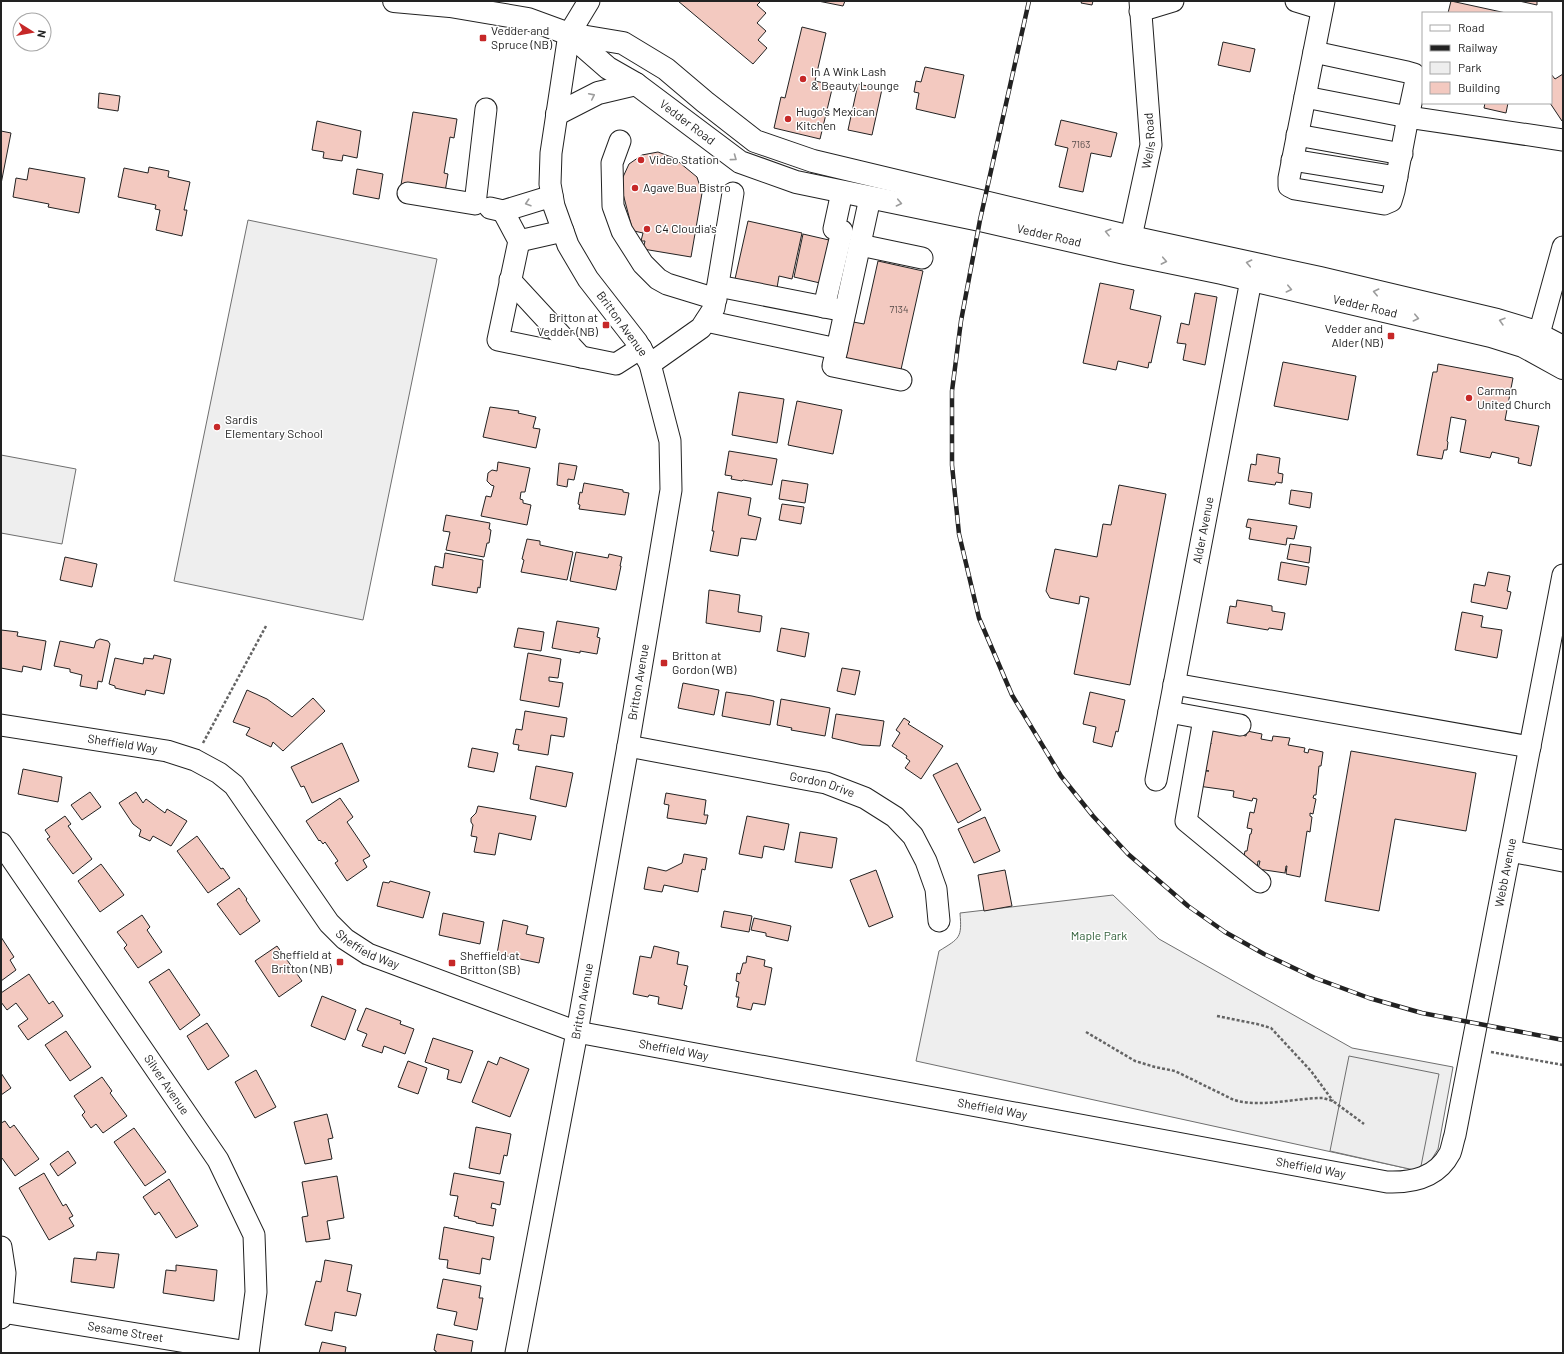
<svg xmlns="http://www.w3.org/2000/svg" width="1564" height="1354" viewBox="0 0 1564 1354" font-family="Barlow,sans-serif">
<style>
.green{fill:#eee;stroke:#6f6f6f}
.parking{fill:#ededed;stroke:#6f6f6f}
.building{fill:#f3c9c0;stroke:#222}
.lines{fill:none;stroke-linecap:round;stroke-linejoin:round}
.minor-casing{stroke:#222;stroke-width:23}
.major-casing{stroke:#222;stroke-width:24}
.path{stroke:#646464;stroke-width:2.5;stroke-dasharray:3 2;stroke-linecap:butt}
.minor{stroke:#fff;stroke-width:21}
.major{stroke:#fff;stroke-width:22}
.rail-casing{stroke:#222;stroke-width:4.5}
.rail{stroke:#fff;stroke-width:3;stroke-dasharray:9;stroke-linecap:butt}
.oneway{stroke:#9c9c9c}
.poi-dot{fill:#c62828;stroke:#fff;stroke-width:1.5}
.labels{text-anchor:middle;stroke-width:3;stroke-linejoin:round;paint-order:stroke}
.number-label{font-size:10px;fill:#564c4a}
.poi-label{font-size:12px;fill:#222;stroke:#fff;text-anchor:start}
.street-label{font-size:12px;fill:#222;stroke:#fff}
.park-label{font-size:12px;fill:#2f5e38;stroke:#fff}
</style>
<rect width="100%" height="100%" fill="#fff"/>
<!-- green -->
<g class="green">
<path d="M248,220L437,259L363,620L174,581Z"/>
<path d="M1,455L76,469L62,544L1,533Z"/>
<path d="M1113,895L1159,939L1352,1048L1453,1067L1438,1149L1430,1162L1414,1170L916,1061L939,951C960,938 962,938 960,913Z"/>
</g>
<!-- parking -->
<path class="parking" d="M1349,1056L1439,1074L1421,1166L1414,1170L1330,1151Z"/>
<!-- building -->
<g class="building">
<path d="M678,1H761L757,5L766,13L757,23L766,31L758,40L767,48L753,64Z"/>
<path d="M818,1H845L843,6Z"/>
<path d="M1082,1H1093L1092,5L1081,3Z"/>
<path d="M1451,1L1506,13H1448Z"/>
<path d="M1519,1H1537V5Z"/>
<path d="M802,27L826,33L815,81L833,85L820,139L774,128L781,97L785,98Z"/>
<path d="M1223,42L1255,49L1250,72L1218,65Z"/>
<path d="M925,67L964,75L955,118L916,109L919,93L914,92L916,81L921,82Z"/>
<path d="M1551,74L1555,79L1563,74V120L1562,121L1550,103Z"/>
<path d="M858,84L882,89L872,135L848,130Z"/>
<path d="M99,93L120,96L118,111L98,108Z"/>
<path d="M1485,103H1508L1506,113L1484,108Z"/>
<path d="M413,112L457,119L454,138L450,137L444,173L448,174L445,192L401,185Z"/>
<path d="M1061,120L1117,133L1111,157L1091,153L1083,192L1059,187L1068,148L1055,145Z"/>
<path d="M317,121L361,131L357,158L343,155L342,161L323,158L324,152L312,150Z"/>
<path d="M1,131L11,133L1,184Z"/>
<path d="M658,152L674,158L697,177L702,193L691,257L643,249L645,241H641L643,233L634,231L632,228L621,186L623,177L629,164L642,155Z"/>
<path d="M149,167L169,171L168,177L190,182L184,210H187L182,236L156,230L160,210L155,209L156,205L118,197L124,168L148,173Z"/>
<path d="M29,168L85,178L79,213L48,207L49,204L13,197L16,178L27,180Z"/>
<path d="M357,169L383,174L379,199L353,194Z"/>
<path d="M748,221L802,233L792,279L779,276L777,288L735,279Z"/>
<path d="M803,234L829,240L820,283L794,277Z"/>
<path d="M878,261L923,271L900,374L838,363L848,321L864,324Z"/>
<path d="M1100,283L1134,290L1130,309L1161,316L1151,363L1149,362L1148,368L1118,361L1116,370L1083,363Z"/>
<path d="M1195,293L1217,297L1205,365L1183,360L1186,344L1177,343L1181,323L1189,325Z"/>
<path d="M1283,362L1356,376L1348,420L1274,406Z"/>
<path d="M1438,364L1513,378L1505,420L1539,426L1531,466L1518,463L1519,458L1492,452L1490,458L1460,452L1466,420L1451,417L1447,441L1448,442L1447,450H1444L1442,459L1417,455L1433,372H1437Z"/>
<path d="M739,392L784,399L777,443L732,435Z"/>
<path d="M797,401L842,410L833,454L788,445Z"/>
<path d="M490,407L519,411L518,413L536,417L533,428L540,429L536,448L483,437Z"/>
<path d="M729,451L777,459L772,485L743,480L742,481L731,479L732,476L725,475Z"/>
<path d="M1257,454L1280,458L1278,473L1283,474L1282,483L1276,482L1275,485L1248,481L1251,464L1256,465Z"/>
<path d="M498,462L530,468L525,492H521L520,499L523,500V503L531,505L527,525L481,516L486,496L491,497L494,486L491,485L487,481L488,473L492,470L497,471Z"/>
<path d="M559,463L577,466L574,480L568,479L567,487L557,485Z"/>
<path d="M782,480L808,484L805,503L779,499Z"/>
<path d="M584,483L623,490V492L629,493L625,515L579,509L580,505L578,504L580,492L582,493Z"/>
<path d="M1119,485L1166,494L1130,685L1074,674L1089,598L1080,596L1079,604L1050,598L1046,591L1055,549L1097,557L1103,524L1111,525Z"/>
<path d="M1291,490L1312,493L1310,508L1289,504Z"/>
<path d="M718,492L751,498L748,515L761,518L756,540L741,538L738,556L710,551L714,531H712Z"/>
<path d="M782,504L804,507L801,524L779,520Z"/>
<path d="M446,515L490,523L489,529L491,530L489,543H487L484,557L446,550L450,532L443,531Z"/>
<path d="M1248,519L1297,526L1294,539L1287,538L1286,545L1249,539L1251,528L1246,527Z"/>
<path d="M527,539L540,541V545L573,552L567,580L521,572L524,560L522,559Z"/>
<path d="M1290,544L1311,547L1309,563L1287,559Z"/>
<path d="M576,552L608,558L609,554L622,557L620,566H621L616,590L570,581Z"/>
<path d="M445,553L483,560L480,588L478,587L477,593L432,585L435,566L443,568Z"/>
<path d="M65,557L97,564L92,587L60,580Z"/>
<path d="M1281,562L1309,567L1306,585L1278,580Z"/>
<path d="M1488,572L1510,576L1507,591L1511,592L1507,609L1471,602L1474,584L1485,586Z"/>
<path d="M709,590L740,595L738,612L762,616L760,632L706,623Z"/>
<path d="M1237,600L1272,606V611L1285,613L1282,630L1269,628L1268,630L1227,623L1230,606L1236,607Z"/>
<path d="M1462,612L1483,616L1481,627L1502,630L1497,658L1455,650Z"/>
<path d="M557,621L599,628L597,637L600,638L597,654L580,651V653L552,648Z"/>
<path d="M518,628L544,632L541,651L514,647Z"/>
<path d="M781,628L809,633L805,657L777,651Z"/>
<path d="M1,630L18,632L17,636L46,641L41,670L23,666L22,672L1,668Z"/>
<path d="M100,639L108,641L110,644L102,682L98,681L97,689L80,686L82,675L70,672V669L54,666L60,641L94,648L96,641Z"/>
<path d="M528,653L561,659L558,678L549,677V681L563,683L559,707L520,700Z"/>
<path d="M154,655L171,659L164,694L146,690L145,695L115,688V686L109,684L115,658L143,664L144,658L153,659Z"/>
<path d="M842,668L860,671L855,695L837,691Z"/>
<path d="M683,683L719,690L714,715L678,708Z"/>
<path d="M247,690L267,699L292,717L313,698L325,711L283,751L273,742L271,747L246,735L250,728L233,722Z"/>
<path d="M726,692L752,696L774,701L770,725L722,716Z"/>
<path d="M1090,692L1125,700L1118,732L1116,731L1112,747L1093,742L1096,727L1083,724Z"/>
<path d="M781,699L830,708L825,736L791,730L792,728L777,725Z"/>
<path d="M525,711L567,718L564,737L551,735L548,755L518,750L519,745L513,744L516,729L522,730Z"/>
<path d="M836,714L884,721L880,746L862,745L832,738Z"/>
<path d="M904,718L910,722L908,724L943,746L921,779L905,768L910,761L906,758L907,756L892,746L900,733L896,730Z"/>
<path d="M1209,728L1246,736L1247,731L1262,734L1261,739L1272,741L1273,736L1290,738L1288,745L1305,748L1304,752L1308,753L1309,749L1323,752L1321,766H1319L1316,795H1314L1313,798L1316,799L1313,814L1310,813V816L1312,817L1310,832L1307,831L1300,877L1286,874L1287,866H1286L1285,873L1258,869L1260,861H1258L1257,868L1242,866L1245,851H1247L1250,834H1251L1252,829L1247,828L1250,812L1254,813L1257,799L1253,798L1252,801L1233,797L1234,791L1198,786L1201,771H1209L1202,770L1207,744H1211V743L1206,742Z"/>
<path d="M342,743L359,781L312,803L304,786L301,787L291,767Z"/>
<path d="M472,748L498,753L494,772L468,767Z"/>
<path d="M1351,751L1476,773L1466,831L1395,819L1379,911L1325,901Z"/>
<path d="M957,763L981,810L958,823L933,775Z"/>
<path d="M536,766L573,773L566,807L530,799Z"/>
<path d="M23,769L62,777L58,802L18,794Z"/>
<path d="M90,792L101,807L82,820L71,805Z"/>
<path d="M136,792L143,803L146,799L165,813L167,809L187,821L171,846L153,836L150,841L139,836L141,830L133,824L119,803Z"/>
<path d="M666,793L706,800L704,815H708L706,824L667,818L669,805L664,804Z"/>
<path d="M340,798L353,817L347,822L370,856L363,860L367,867L347,881L335,863L338,861L325,842L323,844L320,840L319,841L306,821Z"/>
<path d="M478,806L536,816L531,840L499,833L495,855L474,852L477,837L471,836L473,825L471,822V818L476,813Z"/>
<path d="M65,816L71,824L68,826L92,859L73,874L47,839L50,837L45,830Z"/>
<path d="M747,816L789,824L784,850L764,846L762,858L739,854Z"/>
<path d="M985,817L1000,851L974,863L958,829Z"/>
<path d="M800,832L837,838L832,868L795,862Z"/>
<path d="M197,836L221,869L223,868L230,878L208,893L177,851Z"/>
<path d="M684,854L707,858L705,870L702,869L698,892L664,885L662,892L644,889L648,867L666,871L682,863Z"/>
<path d="M101,864L124,895L100,912L78,881Z"/>
<path d="M876,870L893,917L869,927L850,880Z"/>
<path d="M1005,870L1012,906L984,911L978,875Z"/>
<path d="M390,881L430,892L423,918L377,906L383,882L389,883Z"/>
<path d="M239,888L247,899L246,900L260,921L240,935L217,904Z"/>
<path d="M724,911L752,916L749,932L721,927Z"/>
<path d="M443,913L484,922L480,944L439,935Z"/>
<path d="M142,915L150,927L147,930L162,952L138,968L124,948L127,945L117,932Z"/>
<path d="M754,918L791,926L788,941L766,936V933L751,930Z"/>
<path d="M503,920L528,926L526,934L544,938L539,963L497,954Z"/>
<path d="M1,937L14,957L10,960L16,970L1,981Z"/>
<path d="M277,946L302,981L279,997L255,961Z"/>
<path d="M654,946L679,952L677,964L688,966L684,985L687,986L682,1009L658,1004L659,997L649,995L648,997L633,994L640,956L651,958Z"/>
<path d="M747,956L765,960L764,966L772,968L765,1005L753,1003L751,1010L737,1007L739,997H736L739,982L736,981L737,973L740,974L743,963H746Z"/>
<path d="M169,969L200,1015L180,1030L149,982Z"/>
<path d="M29,974L49,1004L53,1001L63,1016L28,1040L18,1026L28,1019L16,1003L7,1010L1,1002V993Z"/>
<path d="M322,996L356,1010L345,1040L311,1026Z"/>
<path d="M366,1008L401,1021L400,1024L414,1029L405,1054L384,1046L382,1053L362,1046L367,1034L357,1030Z"/>
<path d="M207,1023L229,1056L208,1070L187,1036Z"/>
<path d="M66,1031L91,1067L70,1081L45,1045Z"/>
<path d="M433,1038L473,1051L461,1083L447,1079L449,1070L425,1062Z"/>
<path d="M500,1057L529,1069L510,1117L472,1102L488,1061L497,1065Z"/>
<path d="M408,1061L427,1068L418,1094L398,1087Z"/>
<path d="M256,1070L276,1107L255,1118L235,1082Z"/>
<path d="M1,1073L11,1088L1,1095Z"/>
<path d="M102,1077L112,1091L110,1093L127,1116L103,1133L96,1124L91,1128L82,1115L85,1112L74,1096Z"/>
<path d="M327,1114L333,1138L328,1139L332,1159L305,1164L294,1122Z"/>
<path d="M5,1121L10,1128L14,1125L39,1159L15,1176L2,1158L1,1159V1123Z"/>
<path d="M476,1127L511,1134L507,1156L504,1155L500,1174L469,1168Z"/>
<path d="M134,1128L166,1172L145,1186L114,1142Z"/>
<path d="M68,1151L76,1163L58,1176L50,1164Z"/>
<path d="M44,1173L63,1206L66,1204L73,1216L69,1218L74,1226L49,1240L19,1188Z"/>
<path d="M454,1173L504,1182L500,1205L492,1203L491,1208L496,1209L493,1226L476,1223V1222L458,1218L459,1217L454,1216L458,1196L450,1195Z"/>
<path d="M337,1176L344,1218L327,1221L330,1239L306,1242L302,1217L308,1216L302,1182Z"/>
<path d="M169,1179L198,1226L176,1238L159,1212L155,1215L143,1197Z"/>
<path d="M444,1227L494,1237L490,1260L482,1258L480,1274L447,1268L448,1260L439,1259Z"/>
<path d="M97,1252L119,1254L114,1288L71,1282L74,1258L96,1260Z"/>
<path d="M325,1260L352,1265L347,1291L361,1294L356,1316L335,1312L332,1331L305,1325L316,1281L321,1282Z"/>
<path d="M176,1265L217,1270L214,1301L163,1293L166,1270L176,1271Z"/>
<path d="M443,1279L481,1286L479,1298H483L477,1330L454,1325L457,1312L437,1308Z"/>
<path d="M437,1334L473,1341L471,1353H436V1351L434,1350Z"/>
<path d="M322,1342L346,1347L345,1353H319Z"/>
</g>
<g class="lines">
<defs>
<g id="minor">
<path d="M1296,1L1322,9"/>
<path d="M1324,1L1289,178V186L1295,189L1384,204L1391,201L1394,191L1408,117L1563,140"/>
<path d="M1140,11L1173,1"/>
<path d="M1305,97L1408,117L1416,80L1414,74L1407,72L1314,52"/>
<path d="M1297,135L1402,154"/>
<path d="M620,141L612,163L613,206L622,231L643,264L658,279L667,284L716,299"/>
<path d="M1292,160L1397,177"/>
<path d="M408,193L475,204L486,109"/>
<path d="M490,208L503,211L552,196"/>
<path d="M503,211L519,241L498,340L616,364L641,348"/>
<path d="M519,241L563,231"/>
<path d="M860,245L922,258"/>
<path id="s1" d="M1126,253L1131,237L1151,145L1140,1"/>
<path d="M510,280L581,357"/>
<path d="M718,286L845,311"/>
<path d="M824,307L842,231L834,229L842,192"/>
<path d="M706,321L837,349L870,198"/>
<path d="M837,349L833,366L901,380"/>
<path d="M1533,350L1539,334L1563,247"/>
<path d="M650,364L701,328L714,308L733,193"/>
<path d="M1174,684L1530,747"/>
<path d="M1169,712L1240,725"/>
<path d="M1204,719L1186,821L1260,882"/>
<path id="s2" d="M1,725L167,751L195,760L219,773L234,785L329,923L345,939L368,954L577,1032L1387,1182C1412,1183 1437,1178 1450,1153C1452,1148 1453,1141 1455,1135L1563,575"/>
<path id="s3" d="M628,746L826,783L865,798L895,817L913,836L926,861L936,889L939,921"/>
<path id="s4" d="M1156,780L1251,280"/>
<path id="s5" d="M1,843L218,1160L254,1235L256,1292L248,1353"/>
<path d="M1510,851L1563,861"/>
<path d="M1,1247L5,1273L1,1318"/>
<path id="s6" d="M2,1312L248,1352"/>
<path id="s7" d="M516,1353L577,1032L628,746L671,490L670,441L650,364L637,342L588,279L568,245L554,206L550,184L551,153L569,34L589,1"/>
</g>
<g id="major">
<path d="M394,1L450,6L528,19L569,34L623,43L666,69L705,102L755,141L813,161L1131,237L1320,278L1497,320L1530,330L1563,347"/>
<path id="s8" d="M569,34L608,68L636,84L740,162L796,182L980,220L1125,253L1222,273L1491,336L1523,346L1563,368"/>
<path d="M557,114L598,93L636,84"/>
</g>
</defs>
<!-- minor casing -->
<use href="#minor" class="minor-casing"/>
<!-- major casing -->
<use href="#major" class="major-casing"/>
<!-- path -->
<g class="path">
<path d="M203,743L266,626"/>
<path d="M1217,1016L1257,1024L1271,1028L1311,1071L1333,1101"/>
<path d="M1086,1032L1135,1061L1155,1067L1175,1071L1234,1100C1262,1108 1294,1098 1323,1098L1333,1101L1364,1124"/>
<path d="M1491,1052L1563,1065"/>
</g>
<!-- minor -->
<use href="#minor" class="minor"/>
<!-- major -->
<use href="#major" class="major"/>
<defs>
<path id="rail" d="M1029,1L980,220L961,321L952,391V465L959,534L979,618L1012,695L1061,776L1093,816L1128,854L1188,906L1225,932L1264,954L1315,978L1369,998L1422,1013L1563,1040"/>
</defs>
<!-- rail casing -->
<use href="#rail" class="rail-casing"/>
<!-- rail -->
<use href="#rail" class="rail"/>
</g>
<!-- one-way arrows -->
<defs><path id="oneway-chevron" d="M-2-3.5L2.5 0L-2 3.5" fill="none" stroke-width="1.6" stroke-linecap="round" stroke-linejoin="round"/></defs>
<g class="oneway">
<use href="#oneway-chevron" transform="translate(592 96) rotate(-26)"/>
<use href="#oneway-chevron" transform="translate(734 158) rotate(36)"/>
<use href="#oneway-chevron" transform="translate(528 203) rotate(163)"/>
<use href="#oneway-chevron" transform="translate(899 203) rotate(12)"/>
<use href="#oneway-chevron" transform="translate(1108 232) rotate(-166)"/>
<use href="#oneway-chevron" transform="translate(1164 261) rotate(11)"/>
<use href="#oneway-chevron" transform="translate(1249 263) rotate(-168)"/>
<use href="#oneway-chevron" transform="translate(1289 289) rotate(13)"/>
<use href="#oneway-chevron" transform="translate(1376 292) rotate(-167)"/>
<use href="#oneway-chevron" transform="translate(1416 318) rotate(13)"/>
<use href="#oneway-chevron" transform="translate(1502 321) rotate(-164)"/>
</g>
<!-- markers -->
<g class="poi-dot">
<rect x="479" y="34" width="8" height="8" rx="2"/>
<circle cx="803" cy="79" r="4"/>
<circle cx="788" cy="119" r="4"/>
<circle cx="641" cy="160" r="4"/>
<circle cx="635" cy="188" r="4"/>
<circle cx="647" cy="229" r="4"/>
<rect x="602" y="321" width="8" height="8" rx="2"/>
<rect x="1387" y="332" width="8" height="8" rx="2"/>
<circle cx="1469" cy="398" r="4"/>
<circle cx="217" cy="427" r="4"/>
<rect x="660" y="659" width="8" height="8" rx="2"/>
<rect x="336" y="958" width="8" height="8" rx="2"/>
<rect x="448" y="959" width="8" height="8" rx="2"/>
</g>
<g class="labels">
<!-- number labels -->
<g class="number-label">
<text x="1081" y="148">7163</text>
<text x="899" y="313">7134</text>
</g>
<!-- poi labels -->
<g class="poi-label">
<text x="491" y="35">Vedder and<tspan x="491" dy="14">Spruce (NB)</tspan></text>
<text x="811" y="76">In A Wink Lash<tspan x="811" dy="14">&amp; Beauty Lounge</tspan></text>
<text x="796" y="116">Hugo's Mexican<tspan x="796" dy="14">Kitchen</tspan></text>
<text x="649" y="164">Video Station</text>
<text x="643" y="192">Agave Bua Bistro</text>
<text x="655" y="233">C4 Cloudia's</text>
<text x="598" y="322" text-anchor="end">Britton at<tspan x="598" dy="14">Vedder (NB)</tspan></text>
<text x="1383" y="333" text-anchor="end">Vedder and<tspan x="1383" dy="14">Alder (NB)</tspan></text>
<text x="1477" y="395">Carman<tspan x="1477" dy="14">United Church</tspan></text>
<text x="225" y="424">Sardis<tspan x="225" dy="14">Elementary School</tspan></text>
<text x="672" y="660">Britton at<tspan x="672" dy="14">Gordon (WB)</tspan></text>
<text x="332" y="959" text-anchor="end">Sheffield at<tspan x="332" dy="14">Britton (NB)</tspan></text>
<text x="460" y="960">Sheffield at<tspan x="460" dy="14">Britton (SB)</tspan></text>
</g>
<!-- street labels -->
<g class="street-label">
<text dy="4" stroke="none"><textPath href="#s8" startOffset="148">Vedder Road</textPath></text>
<text dy="4" stroke="none"><textPath href="#s1" startOffset="115">Wells Road</textPath></text>
<text dy="4" stroke="none"><textPath href="#s8" startOffset="532">Vedder Road</textPath></text>
<text dy="4" stroke="none"><textPath href="#s8" startOffset="856">Vedder Road</textPath></text>
<text transform="translate(622 324) rotate(54)" y="4">Britton Avenue</text>
<text dy="4" stroke="none"><textPath href="#s4" startOffset="254">Alder Avenue</textPath></text>
<text dy="4" stroke="none"><textPath href="#s7" startOffset="682">Britton Avenue</textPath></text>
<text dy="4" stroke="none"><textPath href="#s2" startOffset="123">Sheffield Way</textPath></text>
<text dy="4" stroke="none"><textPath href="#s3" startOffset="198">Gordon Drive</textPath></text>
<text dy="4" stroke="none"><textPath href="#s2" startOffset="1868">Webb Avenue</textPath></text>
<text dy="4" stroke="none"><textPath href="#s2" startOffset="459">Sheffield Way</textPath></text>
<text dy="4" stroke="none"><textPath href="#s7" startOffset="358">Britton Avenue</textPath></text>
<text dy="4" stroke="none"><textPath href="#s2" startOffset="783">Sheffield Way</textPath></text>
<text dy="4" stroke="none"><textPath href="#s5" startOffset="293">Silver Avenue</textPath></text>
<text dy="4" stroke="none"><textPath href="#s2" startOffset="1107">Sheffield Way</textPath></text>
<text dy="4" stroke="none"><textPath href="#s2" startOffset="1431">Sheffield Way</textPath></text>
<text dy="4" stroke="none"><textPath href="#s6" startOffset="125">Sesame Street</textPath></text>
</g>
<!-- park labels -->
<g class="park-label">
<text x="1099" y="940">Maple Park</text>
</g>
</g>
<!-- border -->
<rect width="1564" height="1354" fill="none" stroke="#222222" stroke-width="4"/>
<!-- legend -->
<rect x="1422" y="12" width="130" height="92" fill="#ffffff" stroke="#a7a7a7"/>
<rect x="1430" y="25" width="20" height="6" fill="#ffffff" stroke="#a7a7a7"/>
<text x="1458" y="32" font-size="12" fill="#222222">Road</text>
<rect x="1430" y="45" width="20" height="6" fill="#222222" stroke="#a7a7a7"/>
<text x="1458" y="52" font-size="12" fill="#222222">Railway</text>
<rect x="1430" y="62" width="20" height="12" fill="#eeeeee" stroke="#a7a7a7"/>
<text x="1458" y="72" font-size="12" fill="#222222">Park</text>
<rect x="1430" y="82" width="20" height="12" fill="#f3c9c0" stroke="#a7a7a7"/>
<text x="1458" y="92" font-size="12" fill="#222222">Building</text>
<!-- north arrow -->
<g transform="translate(32 32) rotate(101)"><circle r="19" fill="#ffffff" stroke="#a7a7a7"/>
<path d="M0-3L7 15L0 10L-7 15Z" fill="#c62828"/>
<text y="-6" font-size="11" font-weight="bold" text-anchor="middle" fill="#222222">N</text>
</g>
</svg>
